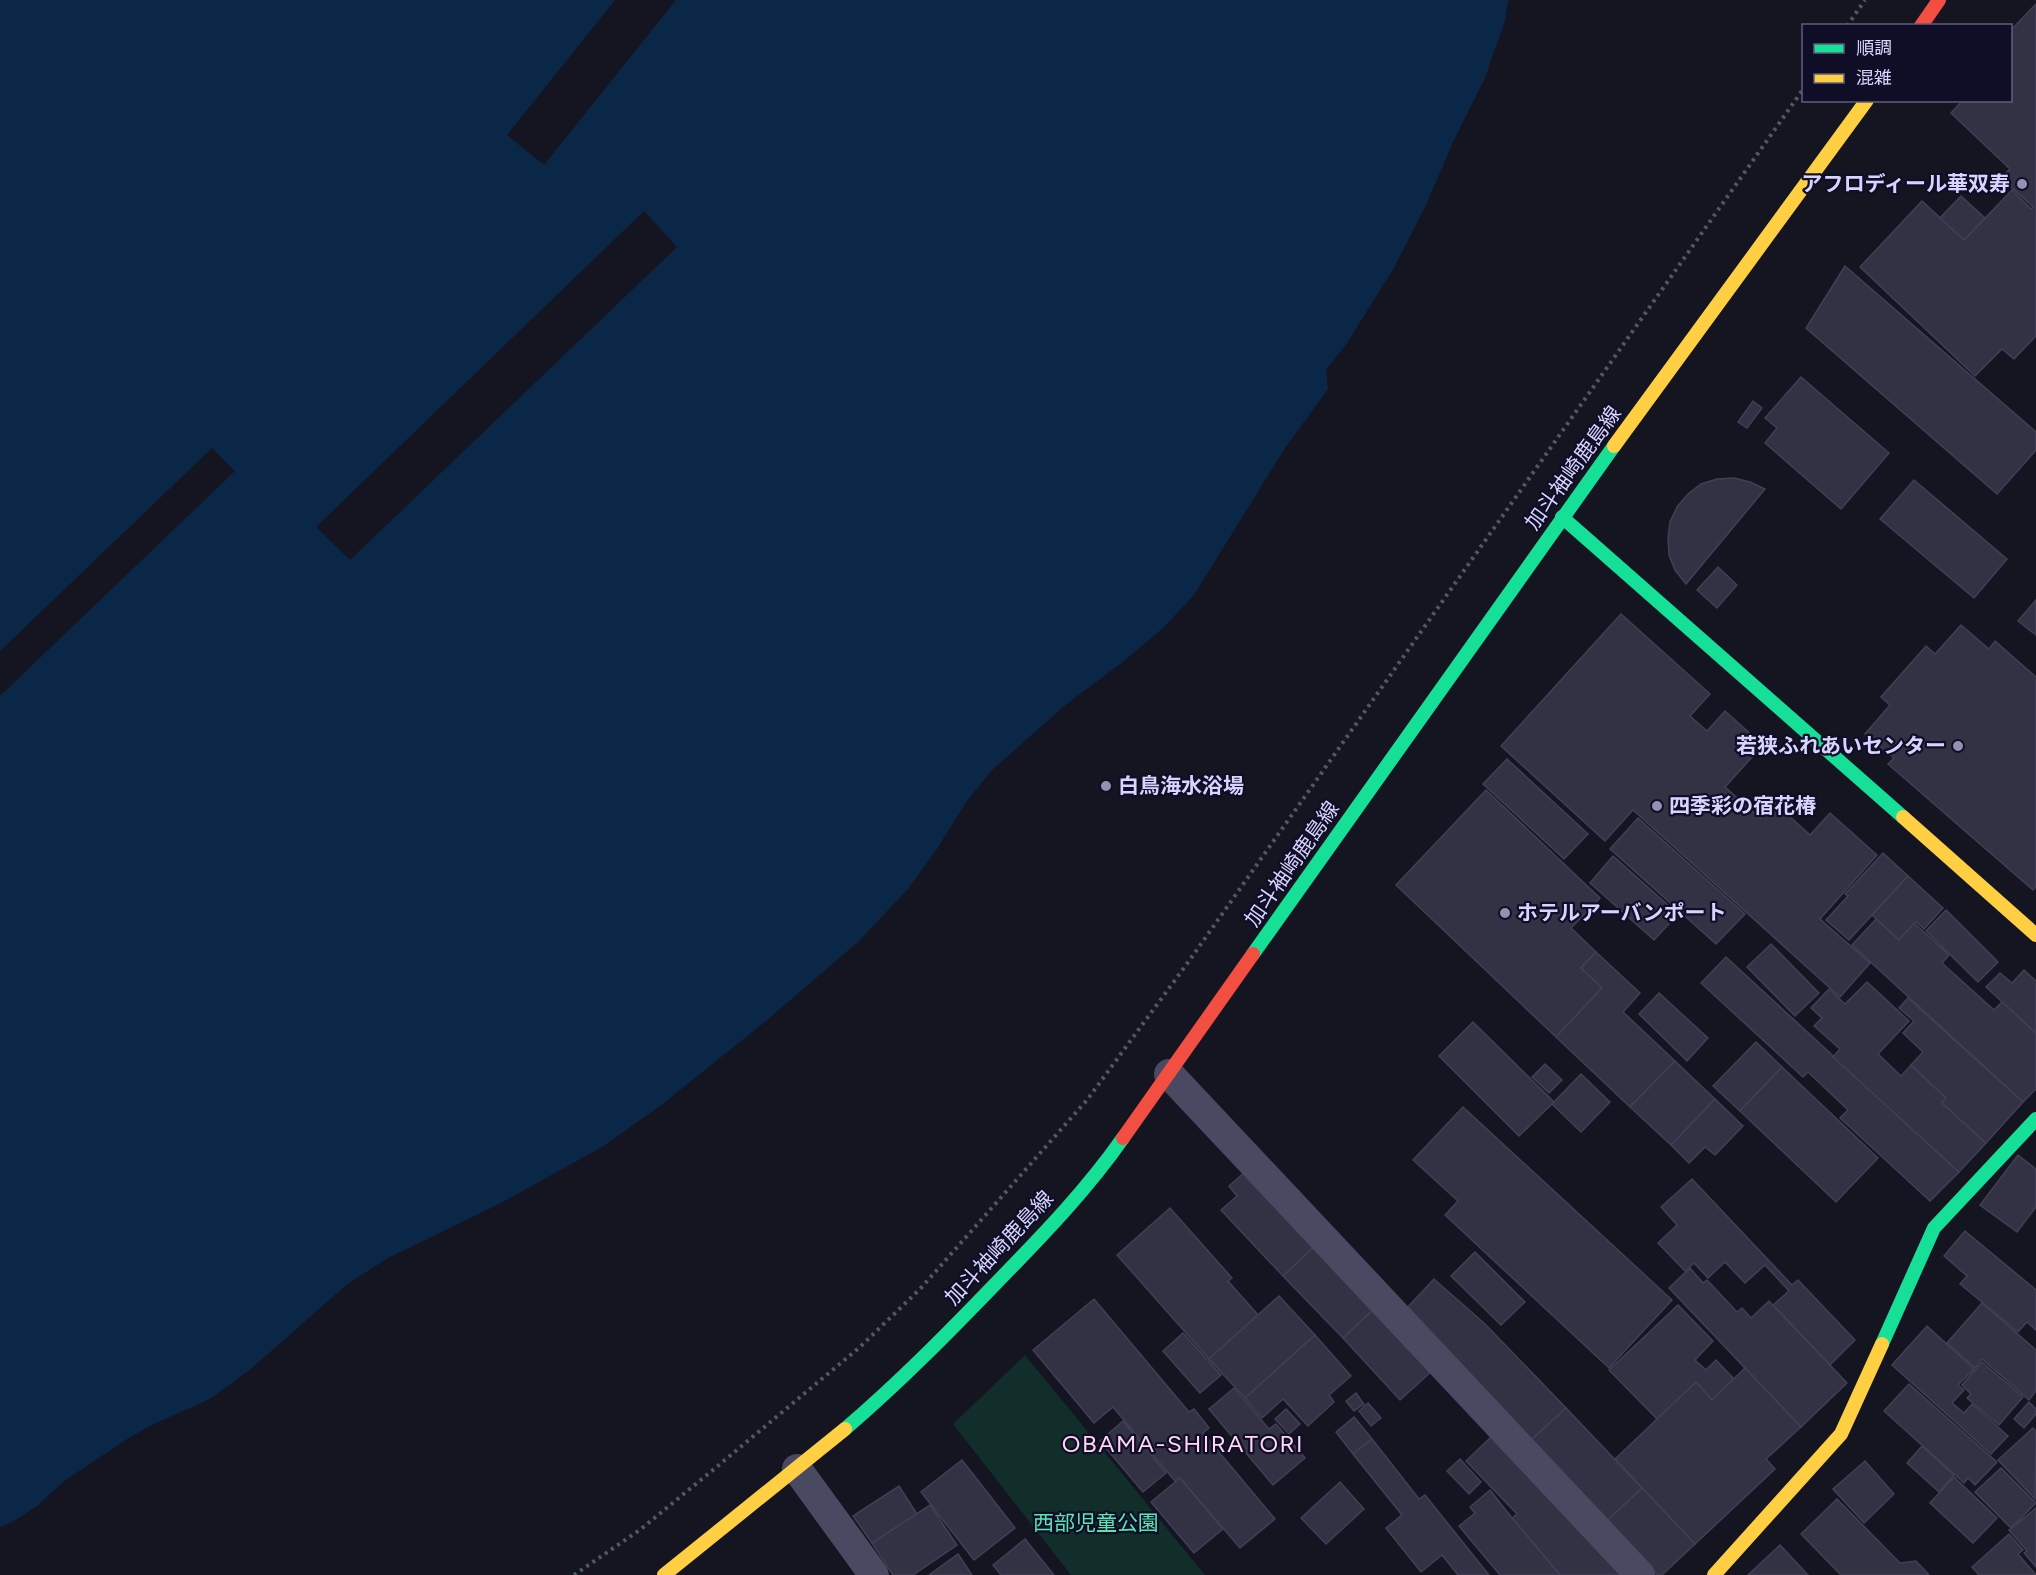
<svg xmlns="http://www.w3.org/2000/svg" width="2036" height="1575" viewBox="0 0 2036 1575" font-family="Figtree,'Noto Sans JP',sans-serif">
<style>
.green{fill:#122e2b}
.water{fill:#0b2747}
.pier{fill:#151421}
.building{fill:#333244;stroke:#403f56;stroke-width:1.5}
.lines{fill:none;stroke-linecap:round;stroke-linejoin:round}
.path{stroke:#4a5b68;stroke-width:4;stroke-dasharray:3 4.5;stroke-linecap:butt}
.lane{stroke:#494a62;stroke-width:30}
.fast{stroke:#16e098;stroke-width:14}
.slow{stroke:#ffcf43;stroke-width:14}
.jam{stroke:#f24e42;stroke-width:14}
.poi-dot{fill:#9291b1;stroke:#100e27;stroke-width:2}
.labels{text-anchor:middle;stroke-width:4.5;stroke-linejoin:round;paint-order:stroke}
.poi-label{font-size:21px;font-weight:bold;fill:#d5d5ff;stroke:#100e27;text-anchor:start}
.street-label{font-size:21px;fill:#d5d5ff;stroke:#100e27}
.park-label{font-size:21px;fill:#5ce4b3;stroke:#100e27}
.quarter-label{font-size:24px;letter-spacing:1.5px;fill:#ffd7f5;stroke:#100e27}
</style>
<rect width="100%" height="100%" fill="#151421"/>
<!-- green -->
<path class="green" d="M1025,1355L1205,1575H1071L953,1424Z"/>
<!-- water -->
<path class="water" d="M0,0H1508L1505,20L1485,78L1454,140L1427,203L1395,266L1347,343L1326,370L1328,389L1285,448L1194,595L1163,628L1124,661L1064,706L992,770L966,802L937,849L908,889L858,942L766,1021L660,1106L602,1147L501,1203L388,1258L346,1285L252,1368L210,1399L154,1424L127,1439L64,1481L37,1506L14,1521L0,1527Z"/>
<!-- pier -->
<g class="pier">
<path d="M615,0H676L544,165L507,135Z"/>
<path d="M644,211L677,247L350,560L316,527Z"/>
<path d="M212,448L235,471L0,696V651Z"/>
</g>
<!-- building -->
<g class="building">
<path d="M2036,4V336L2014,359L2002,349L1975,376L1860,267L1922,201L1964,240L2012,190L2031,209L2033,207L2001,178L2010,169L1951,113L1963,100H2010V31Z"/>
<path d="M1961,196L1985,218L1964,240L1940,218Z"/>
<path d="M1845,266L2036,432V450L1997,494L1806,328Z"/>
<path d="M1801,377L1889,453L1841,509L1765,443L1777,428L1765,418Z"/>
<path d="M1753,401L1762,408L1747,428L1738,422Z"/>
<path d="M1734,478L1750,482L1765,489L1686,584L1675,570L1669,555L1668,538L1670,522L1677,507L1688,494L1701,484L1717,479Z"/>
<path d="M1914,480L2007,559L1974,598L1880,519Z"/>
<path d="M1718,567L1737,585L1717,608L1697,590Z"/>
<path d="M2036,600V635L2018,621Z"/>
<path d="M1621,614L1710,694L1690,716L1707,731L1725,711L1763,745L1725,787L1760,818L1774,802L1810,835L1830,813L1877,855L1820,919L1870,963L1840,997L1633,810L1605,841L1501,746Z"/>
<path d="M1961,625L1989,649L1995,641L2036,677V887L2033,890L1888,764L1894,758L1865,734L1890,705L1881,697L1926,646L1935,654Z"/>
<path d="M1507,759L1588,834L1564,859L1483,784Z"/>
<path d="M1486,790L1600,898L1571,928L1596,952L1581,968L1602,988L1556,1037L1396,885Z"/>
<path d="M1638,818L1745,914L1716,944L1610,849Z"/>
<path d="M1883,853L1908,876L1849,940L1826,920L1848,896L1845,894Z"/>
<path d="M1613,856L1678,914L1654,940L1590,883Z"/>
<path d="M1908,876L1943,908L1924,929L1916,922L1899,940L1872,915Z"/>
<path d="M1946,910L1998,962L1978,982L1926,931Z"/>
<path d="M1876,919L1899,940L1914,923L1949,955L1942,963L1994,1010L2002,1002L2036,1033V1089L2023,1102L1852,945Z"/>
<path d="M1771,944L1819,993L1795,1016L1747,967Z"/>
<path d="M1596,952L1640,993L1623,1012L1675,1061L1630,1107L1556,1037L1602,988L1581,968Z"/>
<path d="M1726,957L1959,1172L1930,1201L1840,1118L1848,1110L1808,1072L1803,1077L1701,983Z"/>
<path d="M2024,970L2036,981V1033L1986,987L2000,973L2012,983Z"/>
<path d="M1867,982L1909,1021L1878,1054L1901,1076L1911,1065L1946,1098L1942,1103L1986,1143L1959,1172L1833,1057L1840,1049L1814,1026L1822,1018L1811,1008L1829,989L1845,1004Z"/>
<path d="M1659,993L1708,1038L1687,1061L1639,1014Z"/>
<path d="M1908,998L2023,1102L1986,1143L1942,1103L1946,1098L1911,1065L1923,1052L1903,1033L1914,1021L1899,1008Z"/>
<path d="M1473,1022L1554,1102L1519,1136L1439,1056Z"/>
<path d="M1756,1042L1782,1067L1740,1111L1713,1086Z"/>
<path d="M1675,1061L1715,1099L1671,1145L1630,1107Z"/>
<path d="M1545,1064L1562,1080L1549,1093L1532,1077Z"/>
<path d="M1782,1067L1878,1158L1836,1202L1740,1111Z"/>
<path d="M1581,1074L1610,1102L1581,1132L1552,1104Z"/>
<path d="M1715,1099L1743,1126L1715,1155L1705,1147L1689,1163L1671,1145Z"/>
<path d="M1463,1107L1672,1300L1609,1368L1445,1215L1458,1201L1413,1160Z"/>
<path d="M2018,1155L2036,1169V1207L2017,1232L1980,1205Z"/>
<path d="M1246,1171L1316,1245L1283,1276L1221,1210L1237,1196L1229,1186Z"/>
<path d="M1692,1179L1792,1285L1798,1280L1855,1340L1830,1365L1773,1305L1789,1291L1765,1265L1745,1283L1725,1262L1708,1278L1694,1263L1685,1271L1658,1243L1677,1225L1661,1207Z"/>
<path d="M1170,1208L1232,1278L1228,1281L1258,1315L1209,1359L1117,1255Z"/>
<path d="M1965,1231L2036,1290V1330L2027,1322L2018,1332L1960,1284L1967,1276L1944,1256Z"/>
<path d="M1316,1245L1375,1308L1343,1338L1283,1276Z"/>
<path d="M1475,1252L1525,1302L1501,1325L1451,1276Z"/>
<path d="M1690,1268L1703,1283L1707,1280L1737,1312L1742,1308L1751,1318L1769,1301L1847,1383L1801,1427L1669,1288Z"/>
<path d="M1434,1279L1485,1324L1566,1408L1530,1441L1405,1310Z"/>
<path d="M1279,1296L1315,1335L1245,1398L1209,1359Z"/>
<path d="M1094,1299L1189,1412L1194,1409L1209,1428L1203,1433L1275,1519L1240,1548L1180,1478L1175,1481L1113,1407L1094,1423L1033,1350Z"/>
<path d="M1982,1303L2036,1350V1391L2029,1400L1982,1359L1975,1368L1947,1343Z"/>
<path d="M1678,1305L1713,1341L1695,1360L1706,1370L1716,1360L1734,1379L1712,1400L1696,1382L1657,1419L1609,1370Z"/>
<path d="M1375,1308L1433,1370L1400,1400L1343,1338Z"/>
<path d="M1927,1326L1974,1369L1958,1385L1964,1390L1952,1403L1964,1413L1972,1404L2008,1436L1991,1454L1892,1365Z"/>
<path d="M1183,1333L1221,1375L1200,1393L1163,1351Z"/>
<path d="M1315,1335L1351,1376L1329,1395L1334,1402L1308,1426L1283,1399L1262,1418L1245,1398Z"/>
<path d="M1982,1362L2023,1397L1999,1425L1967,1398L1971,1394L1962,1385Z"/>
<path d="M1745,1368L1801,1427L1766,1459L1775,1469L1695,1544L1615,1459L1696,1382L1712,1400Z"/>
<path d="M1909,1384L1997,1462L1975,1485L1968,1478L1964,1483L1884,1411Z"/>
<path d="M1234,1388L1269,1429L1276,1424L1305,1458L1273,1485L1209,1409Z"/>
<path d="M1356,1393L1364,1404L1354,1411L1346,1401Z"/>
<path d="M2029,1402L2036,1409V1414L2024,1428L2014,1419Z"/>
<path d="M1368,1403L1381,1418L1371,1426L1359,1411Z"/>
<path d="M1566,1408L1642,1488L1606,1522L1530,1441Z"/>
<path d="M1286,1409L1300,1424L1289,1434L1275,1419Z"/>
<path d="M1354,1417L1372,1439L1353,1454L1336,1432Z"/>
<path d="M1123,1421L1166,1473L1143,1492L1100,1441Z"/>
<path d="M2033,1428L2036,1431L2035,1499L1998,1460Z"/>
<path d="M1492,1436L1628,1575H1560L1512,1518L1517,1514L1466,1461Z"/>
<path d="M1372,1439L1419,1499L1425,1495L1489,1575H1458L1442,1555L1421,1572L1386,1528L1402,1515L1353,1454Z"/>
<path d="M1922,1446L1954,1475L1939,1492L1907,1463Z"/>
<path d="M1460,1459L1481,1482L1469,1494L1447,1471Z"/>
<path d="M962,1460L1015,1528L974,1560L921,1492Z"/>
<path d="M1865,1461L1894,1494L1864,1523L1833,1489Z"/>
<path d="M2001,1468L2036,1503L2011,1528L1975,1492Z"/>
<path d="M1954,1477L1997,1518L1973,1543L1930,1503Z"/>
<path d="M1180,1478L1223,1529L1194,1553L1151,1502Z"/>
<path d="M1340,1482L1364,1509L1326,1544L1301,1518Z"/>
<path d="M899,1486L917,1514L872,1543L853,1516Z"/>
<path d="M1642,1488L1695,1544L1662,1575H1657L1606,1522Z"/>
<path d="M1490,1490L1512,1518L1560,1575H1500L1459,1526L1475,1513L1470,1507Z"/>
<path d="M1837,1499L1900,1563L1916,1561L1929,1575H1841L1801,1534Z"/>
<path d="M930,1505L957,1545L913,1575H893L872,1543Z"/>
<path d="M2036,1508V1567L2024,1553L2027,1551L2009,1530Z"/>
<path d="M2009,1534L2023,1550L2018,1554L2036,1575H1979L1972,1567Z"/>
<path d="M1025,1539L1054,1575H1001L993,1565Z"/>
<path d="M1780,1545L1808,1575H1748Z"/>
<path d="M958,1554L972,1575H929Z"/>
</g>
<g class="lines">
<!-- path -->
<g class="path">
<path d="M1847,26L1865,0"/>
<path d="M574,1575L641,1529L719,1465L860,1347L921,1288L1087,1100L1189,961L1804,88"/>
</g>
<!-- lane -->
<g class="lane">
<path d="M1169,1074L1640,1575"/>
<path d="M797,1469L874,1575"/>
</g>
<!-- fast -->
<g class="fast">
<path d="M1562,517L1903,817"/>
<path d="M1253,954L1614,446"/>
<path d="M1882,1344L1934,1228L2036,1119"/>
<path d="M845,1429C901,1381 952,1329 1003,1276C1045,1233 1088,1188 1123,1138"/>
</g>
<!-- slow -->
<g class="slow">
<path d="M1614,446L1867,100"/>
<path d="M1903,817L2036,935"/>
<path d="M664,1575L845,1429"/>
<path d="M1714,1575L1841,1434L1882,1344"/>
</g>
<!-- jam -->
<g class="jam">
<path d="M1921,26L1939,0"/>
<path d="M1123,1138L1253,954"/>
</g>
</g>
<!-- markers -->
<g class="poi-dot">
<circle cx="2022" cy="184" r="6"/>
<circle cx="1958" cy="746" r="6"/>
<circle cx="1106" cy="786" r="6"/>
<circle cx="1657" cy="806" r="6"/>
<circle cx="1505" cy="913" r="6"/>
</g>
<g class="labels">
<!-- poi labels -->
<g class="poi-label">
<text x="2010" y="191" text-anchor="end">アフロディール華双寿</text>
<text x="1946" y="753" text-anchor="end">若狭ふれあいセンター</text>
<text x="1118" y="793">白鳥海水浴場</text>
<text x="1669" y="813">四季彩の宿花椿</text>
<text x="1517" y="920">ホテルアーバンポート</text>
</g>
<!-- street labels -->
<g class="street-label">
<text transform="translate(1573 468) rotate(-54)" y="7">加斗袖崎鹿島線</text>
<text transform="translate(1292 864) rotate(-55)" y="7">加斗袖崎鹿島線</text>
<text transform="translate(999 1248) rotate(-47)" y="7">加斗袖崎鹿島線</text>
</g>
<!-- park labels -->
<g class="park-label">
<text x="1096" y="1530">西部児童公園</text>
</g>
<!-- quarter labels -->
<g class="quarter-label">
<text x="1183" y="1452">OBAMA-SHIRATORI</text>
</g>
</g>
<!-- legend -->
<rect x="1802" y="24" width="210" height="78" fill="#100e27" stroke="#5f5e7d" stroke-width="1.5"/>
<rect x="1814" y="44" width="30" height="9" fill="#16e098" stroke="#5f5e7d" stroke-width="1.5"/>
<text x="1856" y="54" font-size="18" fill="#d5d5ff">順調</text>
<rect x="1814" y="74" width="30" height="9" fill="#ffcf43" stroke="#5f5e7d" stroke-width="1.5"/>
<text x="1856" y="84" font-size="18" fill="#d5d5ff">混雑</text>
</svg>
